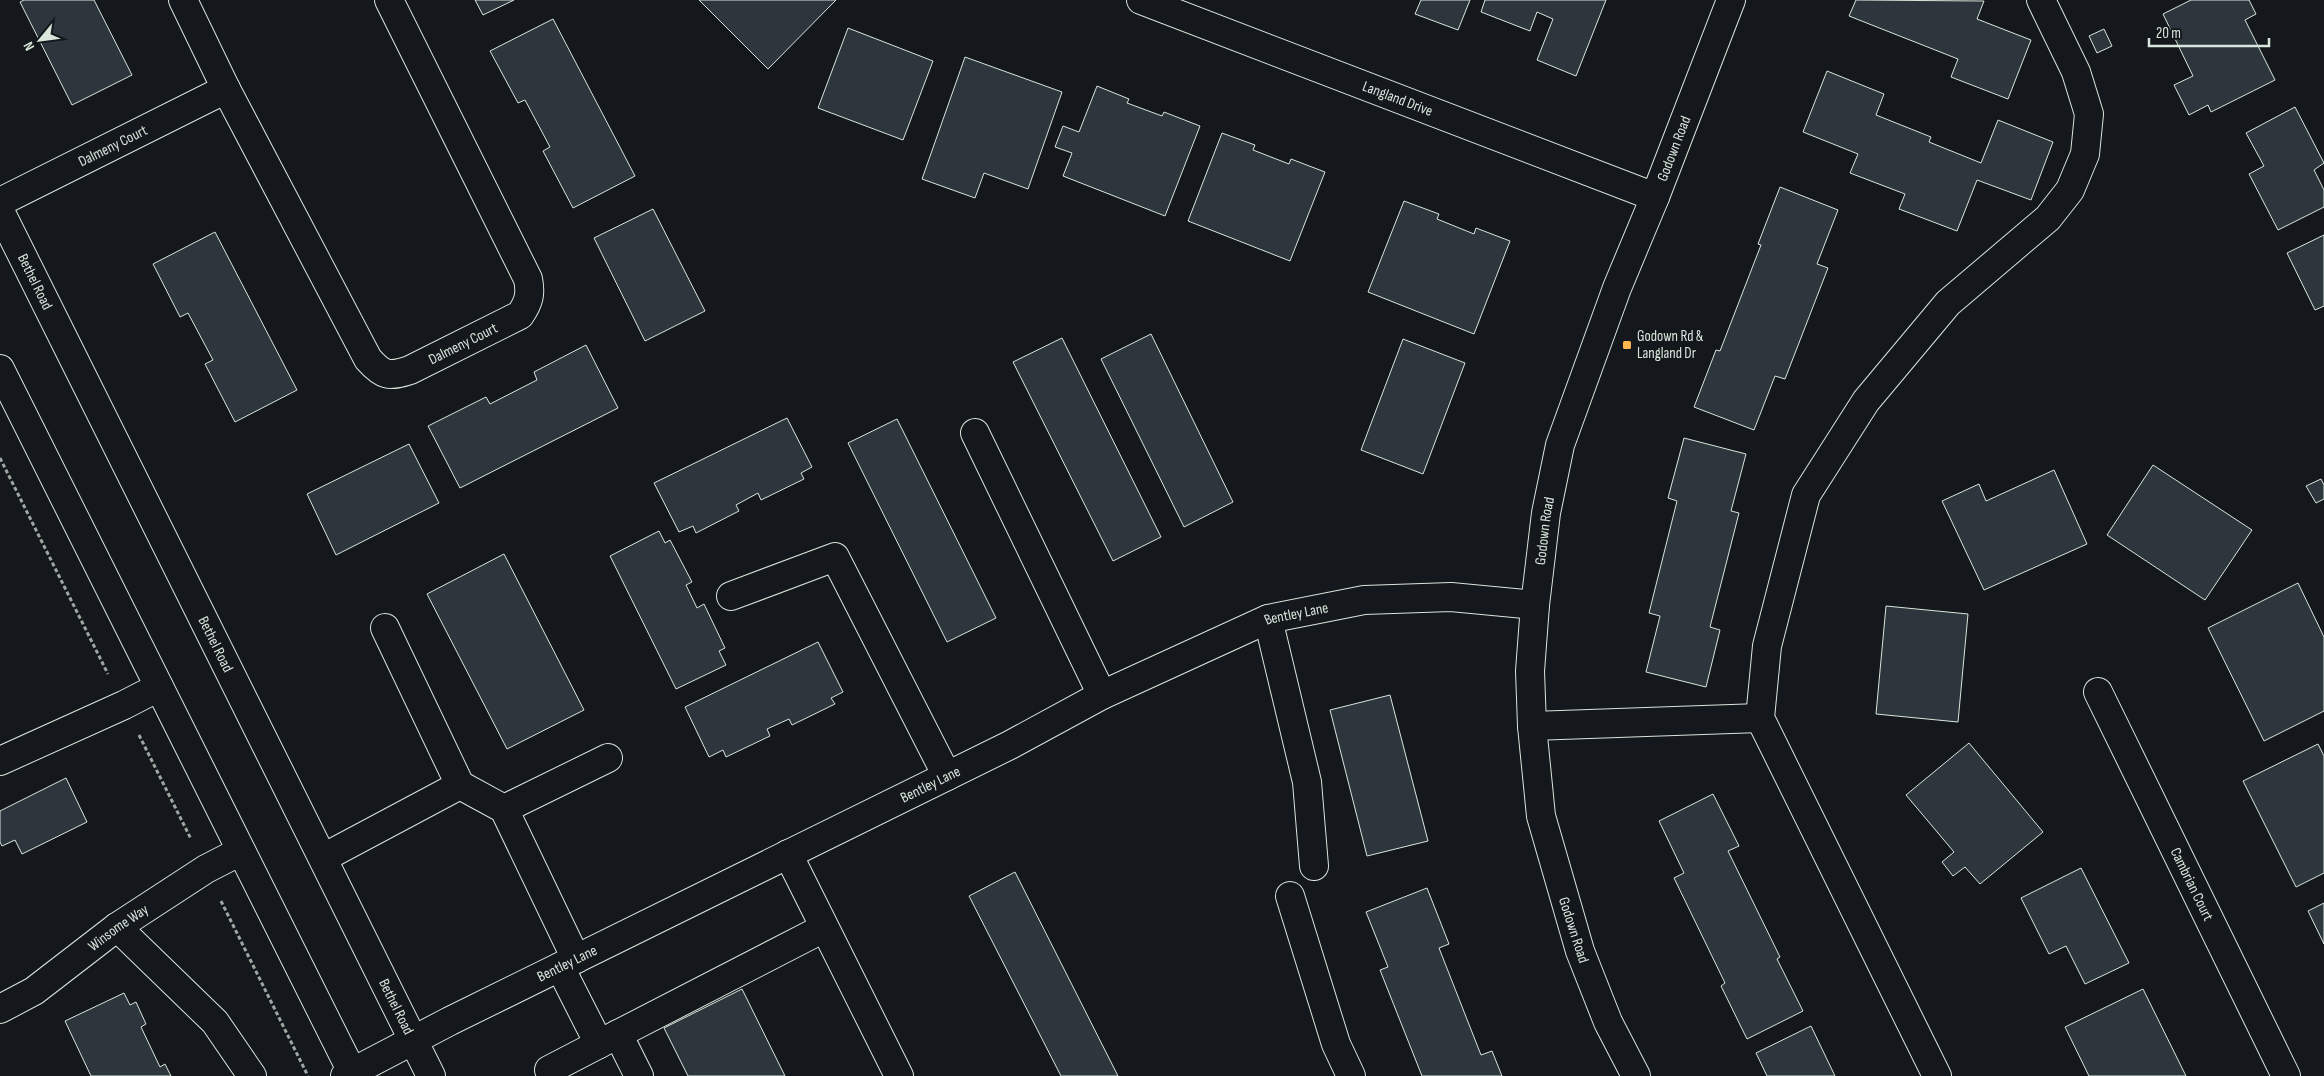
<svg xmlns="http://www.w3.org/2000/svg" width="2324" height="1076" viewBox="0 0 2324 1076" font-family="'Sofia Sans Condensed',sans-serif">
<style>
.building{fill:#2c363c;stroke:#d8e6dc}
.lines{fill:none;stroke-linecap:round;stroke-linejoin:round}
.minor-casing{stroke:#d8e6dc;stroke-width:30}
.major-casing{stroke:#d8e6dc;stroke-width:30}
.path{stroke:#9da8a2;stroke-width:3;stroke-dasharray:4 2.5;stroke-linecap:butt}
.minor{stroke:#14181c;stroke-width:28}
.major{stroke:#14181c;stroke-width:28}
.poi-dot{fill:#ffb74d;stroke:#14181c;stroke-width:2}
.labels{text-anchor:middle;stroke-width:4;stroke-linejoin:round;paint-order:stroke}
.street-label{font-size:15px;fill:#d8e6dc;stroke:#14181c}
.poi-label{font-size:15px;fill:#d8e6dc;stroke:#14181c;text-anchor:start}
</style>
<rect width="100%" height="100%" fill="#14181c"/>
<!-- building -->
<g class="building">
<path d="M24,0H94L132,75L72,105L20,2Z"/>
<path d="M475,0H514L483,15Z"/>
<path d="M699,0H836L768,69Z"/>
<path d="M1421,0H1470L1458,30L1415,14Z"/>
<path d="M1485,0H1606L1576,76L1537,60L1553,19L1537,12L1530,31L1481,12Z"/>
<path d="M1856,0L1984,1L1977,19L2031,40L2008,99L1951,77L1958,59L1849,16Z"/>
<path d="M2191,0H2249L2256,14L2245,20L2275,80L2211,112L2208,105L2189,115L2174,85L2193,76L2163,14Z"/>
<path d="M553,19L635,176L573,208L543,151L550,147L525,100L518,103L490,51Z"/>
<path d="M848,28L933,61L903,140L818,108Z"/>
<path d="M2104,29L2112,46L2097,53L2089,36Z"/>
<path d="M965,57L1062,92L1028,189L984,173L975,198L922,179Z"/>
<path d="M1827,71L1884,94L1876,115L1931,137L1929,142L1981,163L1998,120L2053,142L2031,200L1977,180L1957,231L1899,209L1905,194L1850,173L1858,154L1803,132Z"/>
<path d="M1097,86L1129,99L1127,103L1162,116L1164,112L1200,126L1165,216L1063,176L1072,153L1055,147L1063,126L1079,132Z"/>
<path d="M2295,107L2324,163L2314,170L2324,190V207L2278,230L2249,174L2264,166L2246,133Z"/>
<path d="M1222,133L1255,145L1253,150L1289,164L1291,159L1325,172L1290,261L1188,221Z"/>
<path d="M1780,187L1838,210L1817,264L1828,268L1785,379L1775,376L1754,430L1694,407L1716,350L1720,351L1761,245L1758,244Z"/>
<path d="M1404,201L1439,214L1437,219L1474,234L1476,228L1510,241L1474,334L1368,292Z"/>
<path d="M653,209L705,311L645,341L594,238Z"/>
<path d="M215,232L297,390L235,422L205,364L213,360L188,313L180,317L153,264Z"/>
<path d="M2324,235V306L2315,310L2287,253Z"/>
<path d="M1151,334L1233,502L1184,527L1101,359Z"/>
<path d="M1062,338L1161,537L1113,561L1013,362Z"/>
<path d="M1403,339L1465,363L1423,474L1361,450Z"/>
<path d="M586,345L618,408L460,488L428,426L486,397L490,404L537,380L534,372Z"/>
<path d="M787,418L812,467L801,473L804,479L761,500L758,493L736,505L739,511L696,533L693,526L679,532L654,483Z"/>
<path d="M897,419L996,618L947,642L848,443Z"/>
<path d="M1684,438L1746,454L1731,511L1739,513L1710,627L1720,630L1706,687L1646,672L1660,616L1649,613L1677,501L1668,498Z"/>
<path d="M409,444L439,503L336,555L307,494Z"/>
<path d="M2153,465L2252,530L2205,600L2107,535Z"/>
<path d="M2054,470L2087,544L1984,590L1942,501L1979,484L1986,501Z"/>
<path d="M2321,479L2324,485V499L2316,503L2306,486Z"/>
<path d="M659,531L665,543L670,540L692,582L686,585L697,608L704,604L725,648L719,651L726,665L676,689L610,556Z"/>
<path d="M504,554L584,710L507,749L427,594Z"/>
<path d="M2298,583L2324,637V711L2264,741L2208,628Z"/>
<path d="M1886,606L1968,614L1958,722L1876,714Z"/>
<path d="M818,642L843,692L831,698L835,704L792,725L789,719L767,729L770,736L726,757L723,750L709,757L685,707Z"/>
<path d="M1390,695L1428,841L1367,856L1330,710Z"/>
<path d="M1969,743L2043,832L1980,884L1965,867L1953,876L1942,862L1954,852L1906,795Z"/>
<path d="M2318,744L2324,756V873L2296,887L2243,781Z"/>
<path d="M66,778L87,822L22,854L15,840L2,846L0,842V811Z"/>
<path d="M1713,794L1739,846L1728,851L1780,957L1777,959L1803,1011L1747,1039L1721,986L1725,983L1674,878L1684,873L1659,821Z"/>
<path d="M2081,868L2129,963L2085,984L2066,946L2049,954L2021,898Z"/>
<path d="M1015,872L1118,1076H1061L969,896Z"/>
<path d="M1427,888L1449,944L1439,948L1481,1055L1492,1051L1502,1076H1422L1380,970L1388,967L1366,912Z"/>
<path d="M2324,903V944L2308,911Z"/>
<path d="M742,989L785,1076H688L664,1028Z"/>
<path d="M2143,989L2186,1076H2089L2065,1027Z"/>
<path d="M124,993L130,1005L136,1002L146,1024L141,1027L160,1067L165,1064L171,1076H91L65,1021Z"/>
<path d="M1811,1026L1835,1076H1767L1756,1053Z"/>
</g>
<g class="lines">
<defs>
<g id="minor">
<path id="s1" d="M183,0L226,89L368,359C383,376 389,377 410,370L520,315C529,302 531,294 528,279L389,0"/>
<path id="s2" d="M1141,0L1655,197"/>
<path id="s3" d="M0,202L226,89"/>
<path d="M975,433L1102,695"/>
<path d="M731,596L835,557L947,776"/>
<path d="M1268,619L1307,782L1314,866"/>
<path d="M385,628L460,785L504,809L576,959"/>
<path id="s4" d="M2098,692L2286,1076"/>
<path d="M1532,726L1760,718"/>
<path d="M0,761L124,705L159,687"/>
<path d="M504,809L608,758"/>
<path d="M788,854L899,1076"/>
<path d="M323,858L460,785"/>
<path d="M1290,896L1336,1044L1351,1076"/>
<path d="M117,927L215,1022L252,1076"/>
<path d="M560,967L599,1044L824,928"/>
<path id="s5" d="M0,1009L34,991L117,927L206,869L241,851"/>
<path d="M618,1034L639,1076"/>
<path id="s6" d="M345,1076L450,1021L1010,745L1102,695L1268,619L1364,600L1451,597L1535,605"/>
<path d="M552,1076L549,1070L599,1044"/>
<path d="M1937,1076L1760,718L1767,646L1806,495L1866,401L1948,303L2048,218L2070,190L2085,154L2089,114L2076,72L2041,0"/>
</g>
<g id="major">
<path id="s7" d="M0,211L431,1076"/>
<path d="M0,369L354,1076"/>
<path id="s8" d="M1636,1076L1608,1022L1580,951L1541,816L1532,726L1530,671L1535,605L1546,513L1560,445L1617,288L1655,197L1731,0"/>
</g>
</defs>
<!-- minor casing -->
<use href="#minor" class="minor-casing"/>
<!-- major casing -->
<use href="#major" class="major-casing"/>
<!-- path -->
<g class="path">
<path d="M0,458L108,674"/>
<path d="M139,735L191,839"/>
<path d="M221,901L308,1076"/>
</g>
<!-- minor -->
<use href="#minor" class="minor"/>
<!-- major -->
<use href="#major" class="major"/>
</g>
<!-- markers -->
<rect class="poi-dot" x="1622" y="340" width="10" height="10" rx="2.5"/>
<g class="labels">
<!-- street labels -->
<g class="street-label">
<text dy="5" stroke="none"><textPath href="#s2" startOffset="275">Langland Drive</textPath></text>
<text dy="5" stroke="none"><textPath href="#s3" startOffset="126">Dalmeny Court</textPath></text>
<text dy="5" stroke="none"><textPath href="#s8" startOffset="969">Godown Road</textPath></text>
<text dy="5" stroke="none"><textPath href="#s7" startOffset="79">Bethel Road</textPath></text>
<text dy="5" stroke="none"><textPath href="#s1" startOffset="511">Dalmeny Court</textPath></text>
<text dy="5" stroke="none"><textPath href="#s8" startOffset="564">Godown Road</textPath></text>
<text dy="5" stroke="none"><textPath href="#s6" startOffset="1059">Bentley Lane</textPath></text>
<text dy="5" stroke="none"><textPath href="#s7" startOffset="484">Bethel Road</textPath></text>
<text dy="5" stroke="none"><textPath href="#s6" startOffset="654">Bentley Lane</textPath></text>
<text dy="5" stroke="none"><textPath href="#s4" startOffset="214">Cambrian Court</textPath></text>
<text dy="5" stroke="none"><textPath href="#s5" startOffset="144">Winsome Way</textPath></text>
<text transform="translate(1574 930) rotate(72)" y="5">Godown Road</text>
<text dy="5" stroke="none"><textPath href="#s6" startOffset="249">Bentley Lane</textPath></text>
<text dy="5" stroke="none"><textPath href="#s7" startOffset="889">Bethel Road</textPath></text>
</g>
<!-- poi labels -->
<g class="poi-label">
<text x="1637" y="341">Godown Rd &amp;<tspan x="1637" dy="17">Langland Dr</tspan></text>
</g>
</g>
<!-- north arrow -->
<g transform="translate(40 40) rotate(241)" stroke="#14181c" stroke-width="4" paint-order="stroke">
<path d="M0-4L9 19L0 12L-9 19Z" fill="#d8e6dc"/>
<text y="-8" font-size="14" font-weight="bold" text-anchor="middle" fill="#d8e6dc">N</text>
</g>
<!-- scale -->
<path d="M2149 38v8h120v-8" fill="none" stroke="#d8e6dc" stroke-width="2.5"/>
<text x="2156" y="38" font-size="15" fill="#d8e6dc" stroke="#14181c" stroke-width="4" paint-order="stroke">20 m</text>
</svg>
